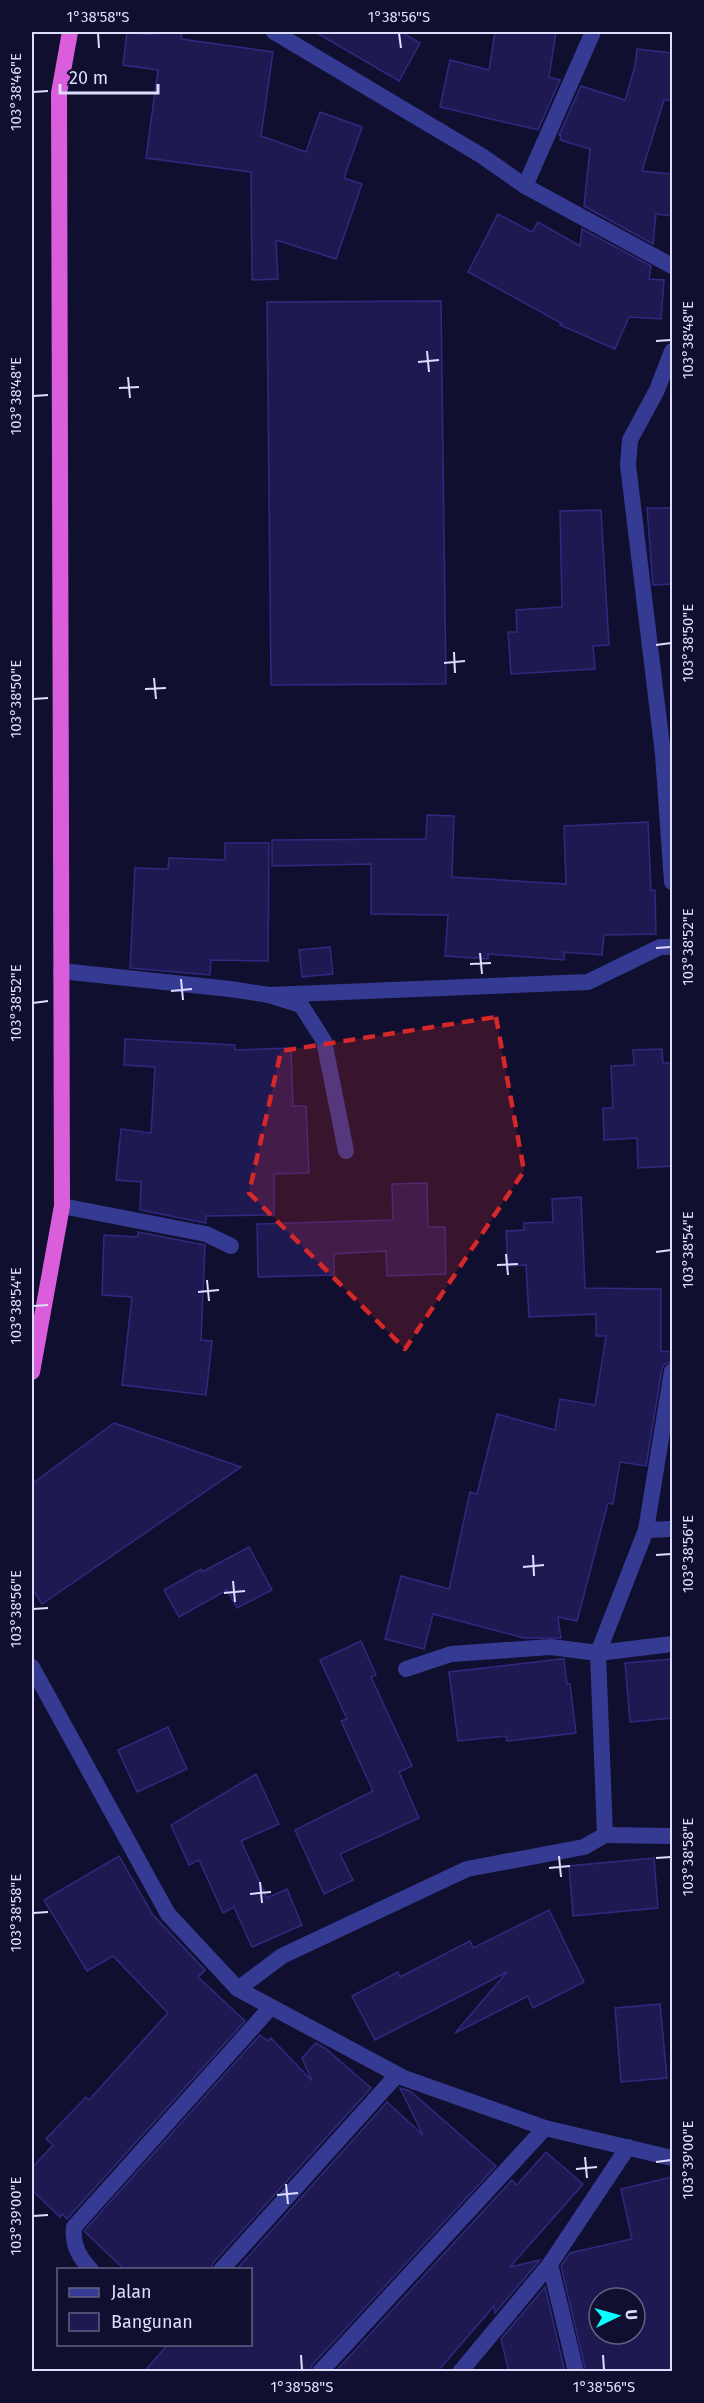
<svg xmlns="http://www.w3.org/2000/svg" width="704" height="2403" viewBox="0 0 704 2403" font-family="'Fira Sans',sans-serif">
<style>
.building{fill:#1f1952;stroke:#312981;stroke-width:1.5;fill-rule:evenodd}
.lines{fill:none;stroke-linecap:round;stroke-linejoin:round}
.minor{stroke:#353b93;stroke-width:16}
.trunk{stroke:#da5edc;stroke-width:16}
.marked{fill:#d62828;fill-opacity:0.2;stroke:#d62828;stroke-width:4.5;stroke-dasharray:12 8;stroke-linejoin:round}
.ticks{fill:none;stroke:#deddff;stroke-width:2}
.neatline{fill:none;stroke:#deddff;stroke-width:2}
.ticks-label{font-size:15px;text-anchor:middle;fill:#deddff}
</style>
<rect width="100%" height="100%" fill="#110f2f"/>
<!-- building -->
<g class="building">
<path d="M127,32L152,35L153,32H182L181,39L273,52L261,136L306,152L320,112L362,127L344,178L362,184L336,259L276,240L278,279L252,280L251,172L146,158L158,70L123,65Z"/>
<path d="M315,32H401L420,43L399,81Z"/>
<path d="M495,32H556L549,77L560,80L538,130L440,107L450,60L489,70Z"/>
<path d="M637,49L672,53V100H664L642,171L672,174V216L656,214L653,244L584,206L590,149L560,140L561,135H559L581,86L625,100L635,66Z"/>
<path d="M498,214L532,232L538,222L580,246L582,229L651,266L649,279L664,280L661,319L629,317L615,349L560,325L561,323L468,272Z"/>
<path d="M441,301L446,684L271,685L267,302Z"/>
<path d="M647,508H672V584L653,585Z"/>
<path d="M601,510L609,645L593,646L595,669L511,674L508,632H517L516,610L562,607L560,511Z"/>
<path d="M427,815L454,816L452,877L566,884L564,826L648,822L651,891L655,890L656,934L604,935L602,955L564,952V960L488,954V959L445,956L448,915L371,914V864L272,866V840L426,839Z"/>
<path d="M225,843H269L268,961L211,960L210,975L130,968L135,868L168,869L169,858L225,860Z"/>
<path d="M330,947L333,974L302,977L299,950Z"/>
<path d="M125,1039L235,1045V1050L291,1048L293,1106H306L309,1173L274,1174V1215L206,1216V1223L140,1210L141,1182L116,1180L121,1129L151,1133L155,1067L124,1065Z"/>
<path d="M662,1049L663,1063H672V1166L638,1168L637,1138L604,1140L603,1108H613L611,1066L634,1065L633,1050Z"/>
<path d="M427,1183L428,1227H445L446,1274L387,1276L386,1251L334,1254V1275L258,1277L257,1224L393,1220L392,1184Z"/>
<path d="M581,1197L585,1288L661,1289V1351L672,1352V1361L664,1364L662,1369L646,1466L620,1462L613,1504L608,1503L577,1621L558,1617L561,1638H524L433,1614L424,1649L385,1639L401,1576L449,1589L470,1492L477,1494L497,1414L555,1430L560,1399L595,1405L606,1336H596V1314L529,1317L526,1265L508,1266L506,1231L524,1230V1223L553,1222L552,1199Z"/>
<path d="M138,1232L205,1245L201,1340L212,1341L206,1395L122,1385L132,1297L102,1295L104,1235L138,1237Z"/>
<path d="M114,1423L241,1467L42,1604L32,1588V1484Z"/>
<path d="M249,1547L272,1590L237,1608L227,1590L179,1617L164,1590L201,1569L202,1572Z"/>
<path d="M361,1641L376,1675L371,1677L412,1766L399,1772L419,1818L340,1854L353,1880L324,1894L295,1830L373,1791L341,1721L347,1719L320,1660Z"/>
<path d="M561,1659H564L567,1684H570L576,1733L507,1741L506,1736L458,1741L449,1672Z"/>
<path d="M672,1659V1718L630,1722L625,1663Z"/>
<path d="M168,1727L187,1769L137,1792L118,1750Z"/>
<path d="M256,1774L279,1824L241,1841L267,1898L287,1889L302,1925L252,1947L234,1907L223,1913L199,1860L189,1865L171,1825Z"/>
<path d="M119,1856L153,1915L205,1970L198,1977L245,2021L67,2219L62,2214L60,2217L32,2190V2168L53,2145L46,2139L86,2097L89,2100L168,2013L113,1956L87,1971L44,1900Z"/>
<path d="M654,1858L658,1908L573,1916L569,1866Z"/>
<path d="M549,1910L584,1982L533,2008L528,1996L455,2033L507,1972L375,2040L352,1996L398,1972L400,1977L470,1941L473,1948Z"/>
<path d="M660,2004L667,2078L621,2082L615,2008Z"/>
<path d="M260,2035L268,2041L271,2038L312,2081L302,2058L316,2043L325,2048L371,2088L213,2263L211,2270H125L84,2231Z"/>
<path d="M400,2088L410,2091L496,2166L312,2365L310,2372H144L168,2344H250V2270H236L387,2102L423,2135Z"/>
<path d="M546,2152L583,2184L510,2267L540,2260L495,2313L494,2306L437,2372H335L512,2180L517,2185Z"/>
<path d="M672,2177V2372H586L561,2266L570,2253L632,2239L621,2189ZM599,2298H635V2334H599Z"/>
<path d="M545,2287L565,2372H509L501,2339Z"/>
</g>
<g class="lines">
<!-- minor -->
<g class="minor">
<path d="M274,32L482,156L525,186L672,266"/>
<path d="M525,186L593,32"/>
<path d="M672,351L657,390L630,440L628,465L663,754L672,882"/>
<path d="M61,971L230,989L269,995L301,1005L324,1041L346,1151"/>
<path d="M269,995L588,982L660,947H672"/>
<path d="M62,1206L206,1234L231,1246"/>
<path d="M646,1530L672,1371"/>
<path d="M32,1667L168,1914L238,1989L404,2078L545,2128L672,2158"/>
<path d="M406,1669L451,1654L551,1647L598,1653L672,1644"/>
<path d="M605,1835L672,1836"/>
<path d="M238,1989L282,1956L467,1869L584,1847L605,1835L598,1653L646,1530L672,1529"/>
<path d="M91,2270C79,2257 72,2245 74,2227L271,2007"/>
<path d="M221,2270L397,2075"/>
<path d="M320,2372L545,2128"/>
<path d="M460,2372L550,2264"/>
<path d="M576,2372L550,2264L628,2147"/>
</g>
<!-- trunk -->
<path class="trunk" d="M32,1372L62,1206L59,93L70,32"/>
</g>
<!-- marked area -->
<path class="marked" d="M496,1017L524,1171L405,1349L249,1193L281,1051Z"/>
<!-- ticks -->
<path class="ticks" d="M98,33L99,48M399,33L401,48M33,92L48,91M656,341L671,340M427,351L429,372M418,362L439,360M128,377L130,398M119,388L139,387M33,396L48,395M656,645L671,643M454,652L455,673M444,663L465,661M154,678L156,699M145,689L166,688M33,699L48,698M656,948L671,947M480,953L482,974M470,964L491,963M181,979L183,1000M171,991L192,989M33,1003L48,1001M656,1252L671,1250M506,1254L508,1275M497,1265L518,1264M207,1280L209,1301M198,1292L219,1290M33,1306L48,1305M533,1555L534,1576M656,1555L671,1554M523,1567L544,1565M233,1581L235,1602M224,1593L245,1591M33,1609L48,1608M559,1856L561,1877M656,1858L671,1857M549,1868L570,1866M260,1882L262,1903M250,1894L271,1892M33,1913L48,1912M585,2157L587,2178M656,2162L671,2160M576,2169L597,2167M286,2184L288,2204M277,2195L298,2193M33,2216L48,2215M301,2355L302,2370M603,2355L604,2370"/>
<!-- border -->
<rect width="704" height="2403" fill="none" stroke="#110f2f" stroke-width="66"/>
<!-- legend -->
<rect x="57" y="2268" width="195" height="78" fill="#110f2f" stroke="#636182" stroke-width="1.5"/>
<rect x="69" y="2288" width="30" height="9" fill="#353b93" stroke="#636182" stroke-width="1.5"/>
<text x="111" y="2298" font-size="18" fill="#deddff">Jalan</text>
<rect x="69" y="2313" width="30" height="18" fill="#1f1952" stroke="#636182" stroke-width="1.5"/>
<text x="111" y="2328" font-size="18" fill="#deddff">Bangunan</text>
<!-- north arrow -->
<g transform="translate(617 2316) rotate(85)"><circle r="28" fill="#110f2f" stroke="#636182" stroke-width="1.5"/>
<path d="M0-4.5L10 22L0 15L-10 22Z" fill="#09fffe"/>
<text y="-9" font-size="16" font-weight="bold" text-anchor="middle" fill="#deddff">U</text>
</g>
<!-- scale -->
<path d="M60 84v9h98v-9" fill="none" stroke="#deddff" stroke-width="3"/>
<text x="69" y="84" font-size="18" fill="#deddff" stroke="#110f2f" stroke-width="4.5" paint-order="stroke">20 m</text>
<rect x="33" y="33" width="638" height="2337" class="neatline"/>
<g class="ticks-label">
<text x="98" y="22">1°38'58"S</text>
<text x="399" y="22">1°38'56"S</text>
<text transform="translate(16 92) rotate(-90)" y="5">103°38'46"E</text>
<text transform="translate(688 340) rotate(-90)" y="5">103°38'48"E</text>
<text transform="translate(16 396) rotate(-90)" y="5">103°38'48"E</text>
<text transform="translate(688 643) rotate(-90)" y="5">103°38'50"E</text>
<text transform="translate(16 699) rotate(-90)" y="5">103°38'50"E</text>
<text transform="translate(688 947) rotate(-90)" y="5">103°38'52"E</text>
<text transform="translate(16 1003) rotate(-90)" y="5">103°38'52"E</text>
<text transform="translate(688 1250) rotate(-90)" y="5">103°38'54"E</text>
<text transform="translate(16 1306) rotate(-90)" y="5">103°38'54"E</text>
<text transform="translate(688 1554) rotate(-90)" y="5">103°38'56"E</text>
<text transform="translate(16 1609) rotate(-90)" y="5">103°38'56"E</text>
<text transform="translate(688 1857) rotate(-90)" y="5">103°38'58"E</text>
<text transform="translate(16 1913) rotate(-90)" y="5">103°38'58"E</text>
<text transform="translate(688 2160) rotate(-90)" y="5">103°39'00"E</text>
<text transform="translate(16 2216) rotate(-90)" y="5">103°39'00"E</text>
<text x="302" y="2392">1°38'58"S</text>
<text x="604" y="2392">1°38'56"S</text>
</g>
</svg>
